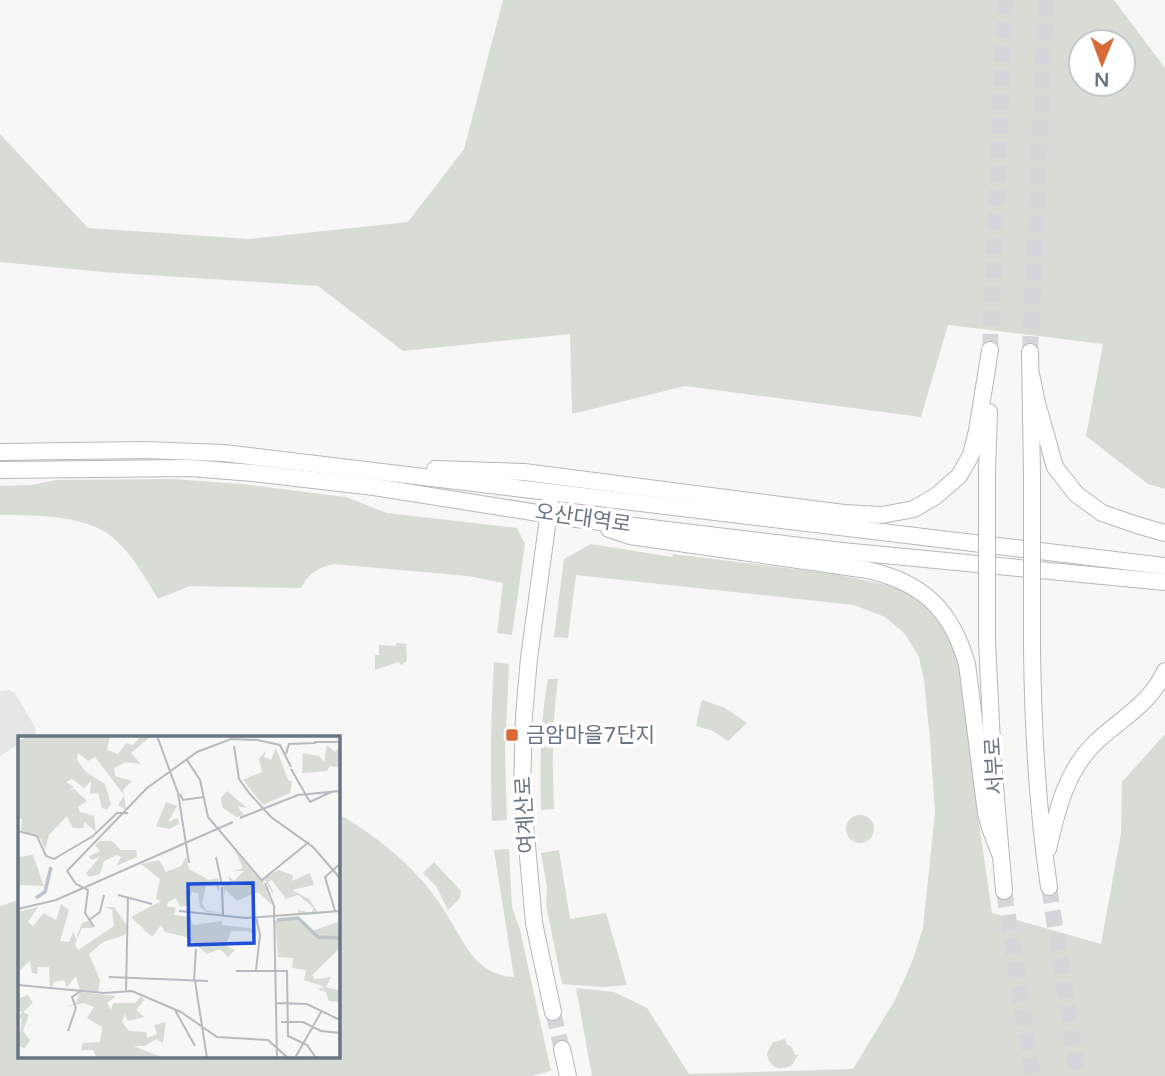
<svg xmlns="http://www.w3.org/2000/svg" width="1165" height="1076" viewBox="0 0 1165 1076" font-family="'Varela Round','Noto Sans KR',sans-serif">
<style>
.built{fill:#e5e6e6}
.green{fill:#d7dcd4;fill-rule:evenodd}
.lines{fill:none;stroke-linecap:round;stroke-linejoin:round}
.secondary-tunnel{stroke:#d4d6d9;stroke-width:16;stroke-dasharray:16 8;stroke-linecap:butt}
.secondary-casing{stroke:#b4b8bd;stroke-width:18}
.secondary{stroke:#fff;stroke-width:16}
.secondary-bridge-casing{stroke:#b4b8bd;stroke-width:18;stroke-linecap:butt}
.secondary-bridge{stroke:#fff;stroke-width:16}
.poi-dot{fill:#d86a35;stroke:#fff;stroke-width:2.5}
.labels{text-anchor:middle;stroke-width:7;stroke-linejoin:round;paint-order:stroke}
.street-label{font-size:21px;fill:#697584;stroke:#fff}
.poi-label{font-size:21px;fill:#697584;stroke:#fff;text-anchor:start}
.inset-river{fill:none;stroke:#bbc4ca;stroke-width:3.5}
.inset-road{fill:none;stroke:#b6bbc1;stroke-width:2}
.view{fill:#1d4ed8;fill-opacity:0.15;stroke:#1d4ed8;stroke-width:3.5}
.inset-edge{fill:none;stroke:#697584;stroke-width:3.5}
</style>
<rect width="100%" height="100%" fill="#f7f7f5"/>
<!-- built -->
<path class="built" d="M9,690L15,693L36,729L35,735L30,738H19V744L0,756V691Z"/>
<!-- green -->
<g class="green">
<path d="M503,0H1114L1165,68V489L1148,484L1086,436L1103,344L948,325L921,417L685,386L572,414L570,334L403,351L318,286L103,272L0,262V134L88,228L249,239L408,222L464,149ZM1081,42H1123V84H1081Z"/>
<path d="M172,479L241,484L346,497L387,513L517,528L525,544L512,635L497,633L503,583L468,576L334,564C318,567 308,574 301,588L190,586L158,599C144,575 124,540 98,528C68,515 32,515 0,515V486L32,485L56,480Z"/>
<path d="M591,544L672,557L673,554L834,574L887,585L906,592L927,608L942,625L954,641L966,684L978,816L992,913L1101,944L1121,834L1122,782L1165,734V1076H592L576,988L614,992L647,1008L689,1074L853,1069L895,1000L912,962L923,928L935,812L930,739L924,680L919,657L905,634L885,617L854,605L576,575L568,638L554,637L564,559Z"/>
<path d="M397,643L408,644L406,645L407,661L401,665L399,662L375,670V655H379V645L395,646Z"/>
<path d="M494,662L509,664L505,752L507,820L492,821C490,768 491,715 494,662Z"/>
<path d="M548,679H558C552,722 552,766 554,809L541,810C540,766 540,722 548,679Z"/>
<path d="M703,700L725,708L747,723L728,741L713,731L696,726L701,702Z"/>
<path d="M338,814C365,829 392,849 414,872C427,885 437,899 447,915C465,943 475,975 514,977L494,850L509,849L512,907L520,930L551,1071L532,1076H0V906L19,900V1057H338Z"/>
<circle cx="860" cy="829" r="14"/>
<path d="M559,850L570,919L606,913L627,985L602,987L562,984L546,905L547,887L541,853Z"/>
<path d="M434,862L461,891L460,898L448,910L436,886L423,873Z"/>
<path d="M785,1039L787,1045L791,1046L795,1055H798L792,1065C780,1072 768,1067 767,1053L773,1042Z"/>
</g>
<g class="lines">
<!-- secondary-tunnel -->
<g class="secondary-tunnel">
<path d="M990,350L1005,0"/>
<path d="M1030,352L1046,0"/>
<path d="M1049,887L1078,1076"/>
<path d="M1004,891L1033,1076"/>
<path d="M553,1012L562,1049"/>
</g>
<defs>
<g id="secondary">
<path d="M1030,352L1032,476"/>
<path d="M1031,374L1037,403L1055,467L1076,494L1102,513L1137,525L1165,533"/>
<path d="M0,452L145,450L224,453L1165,566"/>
<path d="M435,469L524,472L844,513L882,515L914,509L936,496L959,476L971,455L977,431L990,350"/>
<path d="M0,470L190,468L253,473L374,487L576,519L842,551L1165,582"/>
<path d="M987,471L989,412"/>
<path d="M550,504L529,658L524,716L522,790L534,923L553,1012"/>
<path d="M609,529L630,536L868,570C923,583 951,609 967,664L986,813L990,828L1000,854"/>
<path d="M987,641L993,763L1004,891"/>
<path d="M1032,649C1033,728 1037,808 1049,887"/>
<path d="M1048,849C1057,810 1066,770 1097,741C1123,717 1150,704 1165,671"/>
<path d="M562,1049L568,1076"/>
</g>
</defs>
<!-- secondary casing -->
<use href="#secondary" class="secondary-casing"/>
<!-- secondary -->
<use href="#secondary" class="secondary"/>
<defs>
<g id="secondary-bridge">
<path d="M987,471V641"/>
<path d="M1032,476V649"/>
</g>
</defs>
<!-- secondary-bridge casing -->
<use href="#secondary-bridge" class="secondary-bridge-casing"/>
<!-- secondary-bridge -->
<use href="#secondary-bridge" class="secondary-bridge"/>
</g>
<!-- markers -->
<rect class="poi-dot" x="505" y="728" width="14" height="14" rx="3.5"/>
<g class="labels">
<!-- street labels -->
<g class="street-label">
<text transform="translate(583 518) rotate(8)" y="7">오산대역로</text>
<text transform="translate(994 766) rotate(-93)" y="7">서부로</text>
<text transform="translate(525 815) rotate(-93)" y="7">여계산로</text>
</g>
<!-- poi labels -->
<g class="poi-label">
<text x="526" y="742">금암마을7단지</text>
</g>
</g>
<!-- overview -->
<g transform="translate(18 736)">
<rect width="322" height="322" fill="#f7f7f5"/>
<path d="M14,0H92L89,14L100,18L108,7L115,9L123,0L132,1L113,17L123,28L108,26L96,32L97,40L114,45L105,54L109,75L100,69L106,59L77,21L70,25L60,17L59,24L68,36L87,48L93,68L89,74L84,72L80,57L72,58L73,45L66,52L54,43L48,46L56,51L50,55L56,53L69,65L60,71L62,76L76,80L78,96L66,86V92H55L49,80L31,99L27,113L23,103L3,94L4,83H0V4ZM309,9L317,16L322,9V32L312,30L309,35L284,37L285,17L301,20L306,26ZM258,12L270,44L274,45L272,57L245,69L225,44L244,36L241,23L248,15L246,21L253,24ZM209,55L229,72L219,70L226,79L218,81L204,71L203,62ZM148,66L159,70L150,86L160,82L161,88L151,93L138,90ZM82,105H94L103,114H118L119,121L98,130L103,121L99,119L86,125L82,138L71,141L68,137L82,121L73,124L71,120L82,115L77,109ZM217,115L247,150L254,169L240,156L219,165L207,153V160L205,148L212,146L210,140L216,145L226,135H216L225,132ZM15,119L26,150L0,149V121ZM168,121L171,133L191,144L200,142L202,157L197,148L188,149L184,167L188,174L204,177L189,176L182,171L180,157L174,156L169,169L163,171L157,162L150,166L149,170L158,172L156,179L172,181L175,189L204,185V189L239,193L238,201L231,195H213L208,210L217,214L210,221L202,213L189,218L168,201L147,196L143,189L134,201L113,181L143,165L138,163L142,143L123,128L141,124L148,136L163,130ZM260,134L275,139L274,145L292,137L296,149L274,154L291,163L301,178L280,179V174L293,177L296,172L280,159L268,163L254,144L250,146L255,155V158L246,143ZM43,168L51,174L42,205L51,206L55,196L59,204V199L64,187L71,185L75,192H64L57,208L60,214L96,190L94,174L86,171H96L110,191L107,199L85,206L71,218L82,244L80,256L62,254L58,240L49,251L46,244L36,246L32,255L31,231H20L19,238L14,237L12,225L0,236V176L20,171L10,186L15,190L26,177L38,184ZM281,181L294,195L320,186L322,212L294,239L297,243L313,241L308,251L322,255V266L311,265L308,256L299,253L307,251L286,244L288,234L274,232L275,222L260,221L257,185ZM62,256L98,260L89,267L93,274L95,267H117L123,260L126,264L118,274L126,281L110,285L107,278L104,286L111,295L128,296L129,302L139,298L136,289L148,286L145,307L138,303L127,310H115L146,322H79L75,314H63L65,307L82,306L84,291L69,282L76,271L65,267L48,271L58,267ZM10,259L15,267L5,276L11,279L5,295L12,304L7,312L0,310L4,282L0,284L4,276L0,274V263Z" fill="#d7dcd4"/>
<path class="inset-river" d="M18,162L27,156L33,131M259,184L280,182L300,201L322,202"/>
<path class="inset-road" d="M139,0L160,57L171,127M239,4L262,9L273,31M296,6H322M216,10L221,43L232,58L253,81L295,111L322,142M268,18L271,8L298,7M169,24L182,44L190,81L245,146M273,33L292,66L313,56M162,58L165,64L186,61M222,82L280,59L322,55M0,95L19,100L28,120L36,123L75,100L99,77H110M198,121L204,149M49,135L129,52L179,16L213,3L241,4M49,135L58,148L70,154L67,177L76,191M244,144L291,106M247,147L256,170L259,322M204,151L205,180M100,159L134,168M0,173L38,164L215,86M161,175L228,182L322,175M317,175L307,141L322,128M71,184L82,176L86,159M238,234L242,199L238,181M218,235H269L270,300L289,309L298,322M91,241L190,245M176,245L178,213M177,245L189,322M0,249L86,257L114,255L163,276L199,301L250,304L270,322M108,254L110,161M258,267L289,268L322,284M157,274L177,310M263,286H285L303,295L322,297M50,295L58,272L54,261L63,255M277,322L303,276"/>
<path class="view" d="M235,147L236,207L171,209L170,148Z"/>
<rect width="322" height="322" class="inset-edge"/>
</g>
<!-- north arrow -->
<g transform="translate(1102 63) rotate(181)"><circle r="33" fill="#ffffff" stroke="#c3c8ce" stroke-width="2"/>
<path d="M0-5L12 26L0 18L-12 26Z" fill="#d86a35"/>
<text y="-10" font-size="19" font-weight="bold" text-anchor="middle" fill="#697584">N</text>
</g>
</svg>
